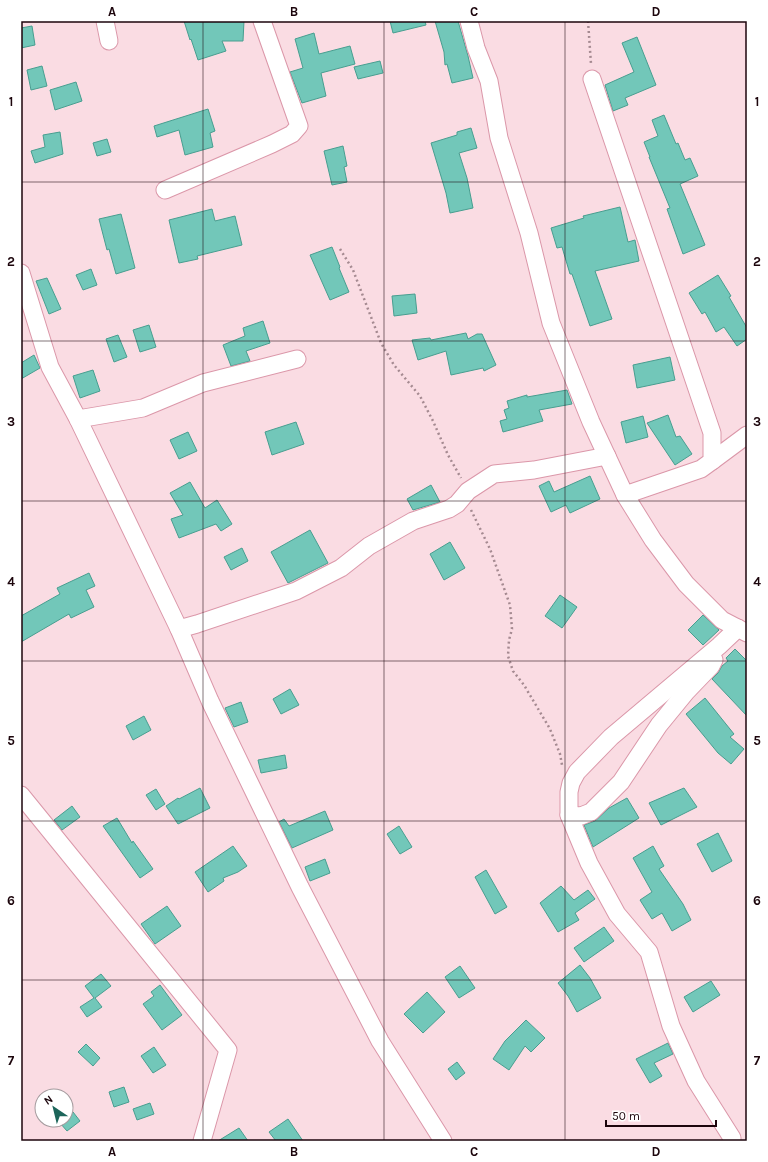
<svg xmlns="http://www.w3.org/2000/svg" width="768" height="1162" viewBox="0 0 768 1162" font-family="Karla,sans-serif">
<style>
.building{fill:#72c7b9;stroke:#489e90}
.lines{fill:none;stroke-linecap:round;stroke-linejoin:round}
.street-casing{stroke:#db97a9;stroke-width:19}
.path{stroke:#a58a91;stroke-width:2.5;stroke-dasharray:2 3;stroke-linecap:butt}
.street{stroke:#fff;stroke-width:17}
.grid{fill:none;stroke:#1c050c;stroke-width:1;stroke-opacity:0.55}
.neatline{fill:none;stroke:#1c050c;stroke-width:1.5}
.grid-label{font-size:13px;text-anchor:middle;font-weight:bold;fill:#1c050c}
</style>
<rect width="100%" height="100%" fill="#fadce3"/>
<!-- building -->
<g class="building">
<path d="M184,21H244L243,41H222L226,51L198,60L191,39L190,40Z"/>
<path d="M390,21H425L426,25L393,33Z"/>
<path d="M435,21H458L468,56L473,78L452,83L447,64L445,65L444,52Z"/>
<path d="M32,26L35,45L21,48V28Z"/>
<path d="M314,33L319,54L350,46L355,64L321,73L326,96L302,103L290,72L303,68L295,39Z"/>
<path d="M637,37L656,85L625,98L628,105L613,111L605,85L634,72L622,43Z"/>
<path d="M380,61L383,73L358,79L354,67Z"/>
<path d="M42,66L47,86L31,90L27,70Z"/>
<path d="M76,82L82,101L55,110L50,90Z"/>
<path d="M208,109L215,131L210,133L213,147L185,155L179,130L157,137L154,126Z"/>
<path d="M664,115L676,144L678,143L685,160L690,158L698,176L680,184L705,245L683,254L667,209L670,208L649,157H650L644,142L658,136L652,120Z"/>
<path d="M471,128L477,148L459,153L467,178L473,208L450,213L446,193L431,143L457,135V132Z"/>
<path d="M60,132L63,154L35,163L31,151L45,147L43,135Z"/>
<path d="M107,139L111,152L97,156L93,143Z"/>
<path d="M343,146L347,166L344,167L347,182L332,185L324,151Z"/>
<path d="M620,207L628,242L635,240L639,261L595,271L612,319L590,326L572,274H570L562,247L557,248L551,228L584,218L583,216Z"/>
<path d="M212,209L215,221L235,216L242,245L197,256L198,259L179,263L169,220Z"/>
<path d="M121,214L135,268L116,274L109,249L107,250L99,219Z"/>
<path d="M332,247L340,267L339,268L349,292L330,300L310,255Z"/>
<path d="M91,269L97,285L83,290L76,275Z"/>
<path d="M718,275L731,296L729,297L747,328V339L737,346L724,327L716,332L705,312L702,314L689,293Z"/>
<path d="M47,278L61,309L49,314L36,281Z"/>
<path d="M415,294L417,313L394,316L392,296Z"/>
<path d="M263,321L270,343L246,351L250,361L231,366L223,345L245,336L243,328Z"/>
<path d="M149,325L156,347L140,352L133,330Z"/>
<path d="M466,333L468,339L477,334H482L496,365L484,371L483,368L451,375L446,351L418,360L412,340L430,338L431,340Z"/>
<path d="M118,335L127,357L114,362L106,339Z"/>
<path d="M34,355L40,368L21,379V363Z"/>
<path d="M670,357L675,380L637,388L633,365Z"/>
<path d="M93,370L100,391L80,398L73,376Z"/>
<path d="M567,390L572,404L539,410L543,421L503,432L500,421L507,419L504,410L509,408L507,401L527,395V397Z"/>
<path d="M668,415L676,437L680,436L692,454L675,465L647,423Z"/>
<path d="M643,416L648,437L626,443L621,422Z"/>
<path d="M296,422L304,444L272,455L265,432Z"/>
<path d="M188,432L197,451L179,459L170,440Z"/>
<path d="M590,476L600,499L570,513L566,505L551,512L539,486L549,481L554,492Z"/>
<path d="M190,482L205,508L217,500L232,524L221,531L216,524L179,538L171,519L183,515L170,493Z"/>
<path d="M431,485L440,502L413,510L407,499Z"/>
<path d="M310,530L328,563L288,583L271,552Z"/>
<path d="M450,542L465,568L444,580L430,554Z"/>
<path d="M242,548L248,561L231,570L224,557Z"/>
<path d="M89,573L95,586L86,590L94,607L71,618L69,614L21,642V616L60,594L57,588Z"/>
<path d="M560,595L577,607L562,628L545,616Z"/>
<path d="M703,615L719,630L703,645L688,630Z"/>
<path d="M735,649L747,661V716L712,679L718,673L722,666L728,661L726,658Z"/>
<path d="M290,689L299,705L281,714L273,699Z"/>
<path d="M705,698L734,734L730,737L744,749L731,764L718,753L686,714Z"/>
<path d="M241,702L248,722L234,727L225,708Z"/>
<path d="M144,716L151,730L133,740L126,726Z"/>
<path d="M285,755L287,768L261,773L258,760Z"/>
<path d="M200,788L210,808L178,824L166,806L178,798L179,799Z"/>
<path d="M684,788L697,807L661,825L649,803Z"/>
<path d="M156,789L165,804L156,810L146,795Z"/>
<path d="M627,798L639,818L593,847L584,825L595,821L609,808Z"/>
<path d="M72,806L80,817L62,830L54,820Z"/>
<path d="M325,811L333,830L292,848L279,822L284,819L289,826Z"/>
<path d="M117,818L132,843L133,841L153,869L140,878L103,826Z"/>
<path d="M399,826L412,847L400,854L387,834Z"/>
<path d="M718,833L732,861L712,872L697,844Z"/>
<path d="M233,846L247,866L238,872L223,878L224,881L208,892L195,872Z"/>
<path d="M653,846L664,866L659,869L683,904L691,920L672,931L662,913L652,919L640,900L652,892L633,858Z"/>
<path d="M325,859L330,873L310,881L305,867Z"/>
<path d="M486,870L507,907L495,914L475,877Z"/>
<path d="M561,886L574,900L588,890L595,899L575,913L579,920L558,932L540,903Z"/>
<path d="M167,906L181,926L155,944L141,924Z"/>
<path d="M604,927L614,941L584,962L574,948Z"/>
<path d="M580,965L590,978L601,998L577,1012L568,996L558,983Z"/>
<path d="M460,966L475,988L459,998L445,977Z"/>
<path d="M101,974L111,986L95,998L102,1007L87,1017L80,1007L94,998L85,986Z"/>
<path d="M711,981L720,995L693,1012L684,997Z"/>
<path d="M160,985L182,1015L162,1030L143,1004L154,996L151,992Z"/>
<path d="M427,992L445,1012L423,1033L404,1014Z"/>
<path d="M526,1020L545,1038L531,1052L525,1046L509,1070L493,1059L505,1041Z"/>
<path d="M668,1043L673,1054L654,1063L662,1076L650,1083L636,1059Z"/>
<path d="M86,1044L100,1058L93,1066L78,1052Z"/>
<path d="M154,1047L166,1065L153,1073L141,1056Z"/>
<path d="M457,1062L465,1073L456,1080L448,1069Z"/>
<path d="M124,1087L129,1102L114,1107L109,1092Z"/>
<path d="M150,1103L154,1114L137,1120L133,1109Z"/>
<path d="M73,1112L80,1121L67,1131L60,1123L63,1120H66V1117Z"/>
<path d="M288,1119L303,1141H276L269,1132Z"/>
<path d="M239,1128L248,1141H218Z"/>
</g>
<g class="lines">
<defs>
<g id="street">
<path d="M105,21L109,41"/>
<path d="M469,21L476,48L489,81L499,138L529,233L551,323L591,422L625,495L653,540L686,584L722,620L747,633"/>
<path d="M592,79L712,433V461L701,469L625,495"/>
<path d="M165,190L272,144L292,134L299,126L262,21"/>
<path d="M21,273L50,367L78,419L179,629L210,701L300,887L380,1041L443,1141"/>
<path d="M78,419L143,408L203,383L297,359"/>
<path d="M712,461L747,435"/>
<path d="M179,629L197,624L296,591L341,568L369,546L413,521L449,509L457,504L468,491L494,474L534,470L607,456"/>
<path d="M21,795L228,1050L202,1141"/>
<path d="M569,815L581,816L591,812L621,782L659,725L686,692L711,666L714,660"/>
<path d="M732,1141V1138L696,1081L671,1026L649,952L617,914L589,863L569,815V792L571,783L577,772L611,737L719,646L738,628"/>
</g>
</defs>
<!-- street casing -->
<use href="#street" class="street-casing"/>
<!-- path -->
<g class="path">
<path d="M588,21L591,64"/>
<path d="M340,249L353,270L381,343L394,365L420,396L433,421L448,455L461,478"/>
<path d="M471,510L490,549L510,605L512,629L509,640L508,656L513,671L524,685L550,729L560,754L562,765"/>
</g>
<!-- street -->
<use href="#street" class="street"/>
</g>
<!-- grid -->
<path class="grid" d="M203,21V1141M384,21V1141M565,21V1141M21,182H747M21,341H747M21,501H747M21,661H747M21,821H747M21,980H747"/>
<!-- border -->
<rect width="768" height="1162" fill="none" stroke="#ffffff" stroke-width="44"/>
<!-- north arrow -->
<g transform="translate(54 1108) rotate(325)"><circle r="19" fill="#ffffff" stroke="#a49b9e"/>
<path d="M0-3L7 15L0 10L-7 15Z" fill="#1c655a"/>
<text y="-6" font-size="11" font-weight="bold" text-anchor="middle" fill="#1c050c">N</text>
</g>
<!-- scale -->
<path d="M606 1120v6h110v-6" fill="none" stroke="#1c050c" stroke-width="2"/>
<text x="612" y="1120" font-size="12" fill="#1c050c" stroke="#ffffff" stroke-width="3" paint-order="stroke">50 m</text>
<rect x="22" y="22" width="724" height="1118" class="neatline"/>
<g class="grid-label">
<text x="112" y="16">A</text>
<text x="294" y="16">B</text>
<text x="474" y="16">C</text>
<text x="656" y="16">D</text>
<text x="11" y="106">1</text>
<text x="757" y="106">1</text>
<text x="11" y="266">2</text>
<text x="757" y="266">2</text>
<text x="11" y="426">3</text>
<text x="757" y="426">3</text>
<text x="11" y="586">4</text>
<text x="757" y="586">4</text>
<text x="11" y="745">5</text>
<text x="757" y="745">5</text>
<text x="11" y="905">6</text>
<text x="757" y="905">6</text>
<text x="11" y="1065">7</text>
<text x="757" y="1065">7</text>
<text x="112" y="1156">A</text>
<text x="294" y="1156">B</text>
<text x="474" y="1156">C</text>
<text x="656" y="1156">D</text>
</g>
</svg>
